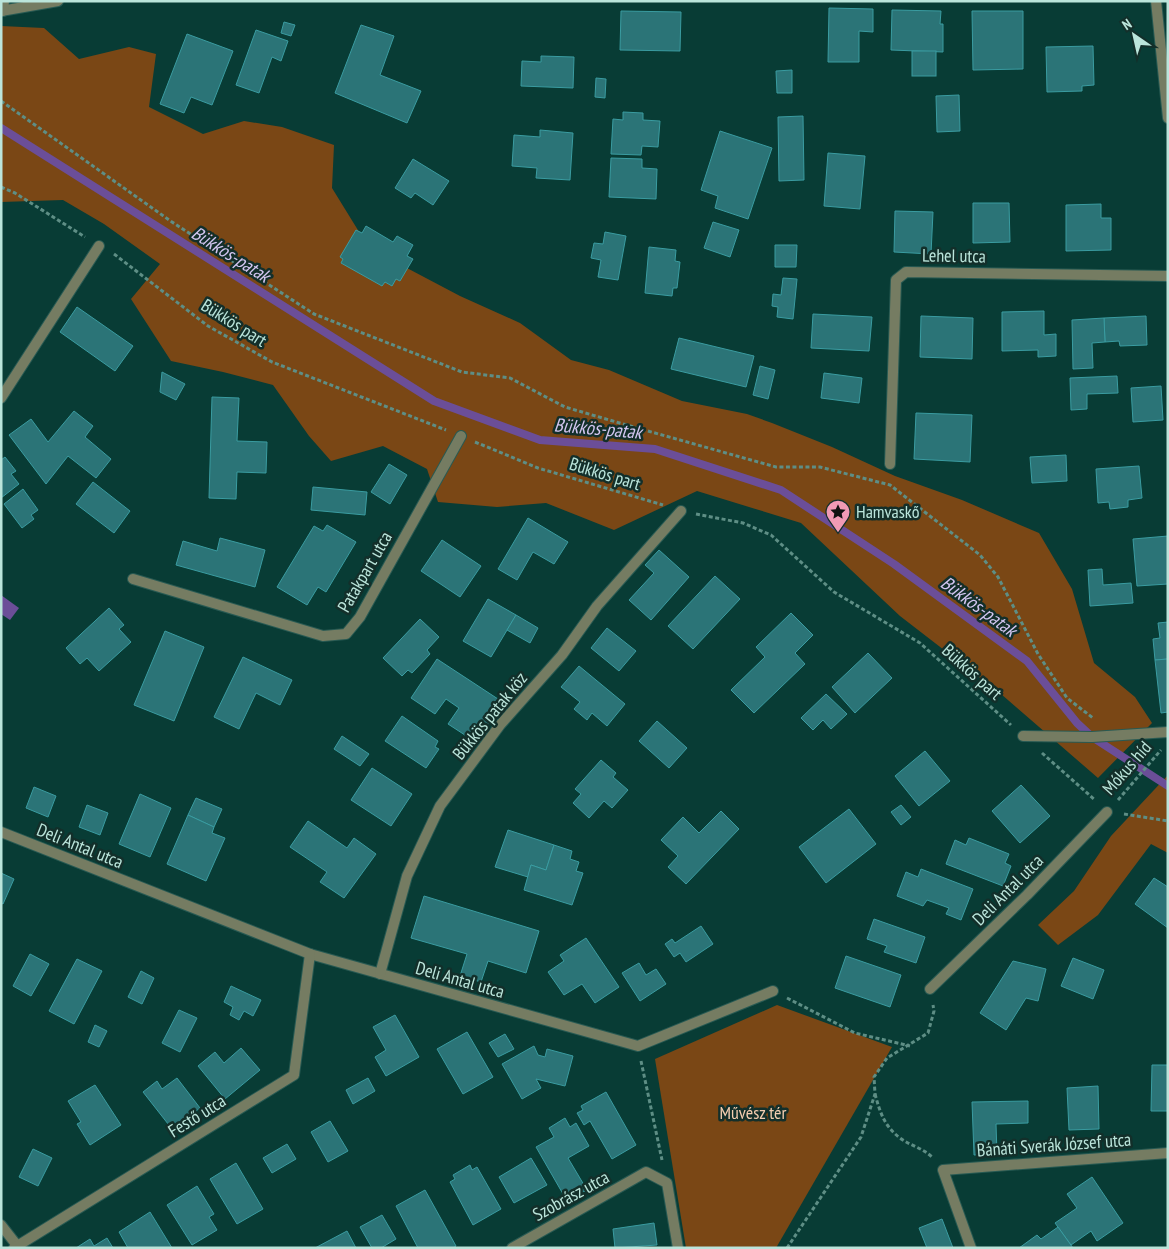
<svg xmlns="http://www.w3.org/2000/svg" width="1169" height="1249" viewBox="0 0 1169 1249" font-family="'PT Sans Narrow',sans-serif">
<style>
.green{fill:#7a4715}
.water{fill:#6b4e98}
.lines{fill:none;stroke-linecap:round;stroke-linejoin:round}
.stream{stroke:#6b4e98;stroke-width:8}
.building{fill:#2b7477;stroke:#3a9ca1}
.lane-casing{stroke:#285a53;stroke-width:12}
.street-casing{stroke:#285a53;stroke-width:12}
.path{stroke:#5e8e85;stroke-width:3;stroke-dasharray:4 2.5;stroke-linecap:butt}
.lane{stroke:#757c62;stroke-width:10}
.street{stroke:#757c62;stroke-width:10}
.labels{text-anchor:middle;stroke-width:5;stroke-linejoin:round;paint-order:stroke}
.street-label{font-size:18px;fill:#bbe5db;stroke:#132f2a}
.poi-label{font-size:18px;fill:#bbe5db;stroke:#132f2a;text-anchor:start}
.park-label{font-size:18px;fill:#f5ceb0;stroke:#132f2a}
.water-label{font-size:19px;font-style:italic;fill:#d3c6f0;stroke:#132f2a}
</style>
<rect width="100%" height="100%" fill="#083c35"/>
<!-- green -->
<g class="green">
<path d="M1,26L44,28L79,59L129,47L156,54L149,107L203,134L244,121L282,127L334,145L332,188L369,248L460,296L520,323L571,360L609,370L682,401L747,414L772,423L832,447L895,476L962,500L1039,533L1072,589L1094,663L1135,697L1152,723L1098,778L1001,694L900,616L801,523L697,491L614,530L546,503L497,507L438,502L427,469L383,446L331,461L309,436L273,385L223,372L171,361L131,299L160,264L104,224L63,200L1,202Z"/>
<path d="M1168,775V853L1151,844L1098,915L1058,945L1038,925L1074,891L1111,836Z"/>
<path d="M777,1005L892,1047L776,1248H686L655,1059Z"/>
</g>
<!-- water -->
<path class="water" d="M1,595L19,608L10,620L1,614Z"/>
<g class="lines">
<!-- stream -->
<path class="stream" d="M1,128L434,401L540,440L655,449L781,490L894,564L1027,661L1077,723L1092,737L1168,786"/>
</g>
<!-- building -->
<g class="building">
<path d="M829,8L873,9V32L859,31V62H828Z"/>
<path d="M892,10L941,11L940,24H943V52L891,50Z"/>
<path d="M621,11L681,12L680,51L620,50Z"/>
<path d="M972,11H1023V69L973,70Z"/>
<path d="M284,22L295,25L291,36L281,33Z"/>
<path d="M361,25L394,36L380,75L421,91L407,123L335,93Z"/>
<path d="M256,30L288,41L281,61L272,57L259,93L236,85Z"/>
<path d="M187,34L233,51L212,105L191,97L184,113L160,104Z"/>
<path d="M1093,46L1094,85L1082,86V91L1047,92L1046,47Z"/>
<rect x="912" y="51" width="24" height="25"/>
<path d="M541,56L574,57L573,88L521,86L522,61L541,62Z"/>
<path d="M792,70V93H777L776,71Z"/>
<path d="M596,78L606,79L605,98L595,97Z"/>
<path d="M959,95L960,131L937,132L936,96Z"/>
<path d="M623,112L643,113V120L660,121L658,147L642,146L641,155L611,154L613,119L623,120Z"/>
<path d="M803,116L804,180L779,181L778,117Z"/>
<path d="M540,130L573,133L570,180L536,178L537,168L512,166L514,135L540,137Z"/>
<path d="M720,131L772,148L748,219L715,208L718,196L701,190Z"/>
<path d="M828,153L865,156L860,209L824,206Z"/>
<path d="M611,158L642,159V168L657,169L656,199L609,197Z"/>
<path d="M413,159L449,181L433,205L415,193L411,198L395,188Z"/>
<path d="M973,203H1009L1010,242L973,243Z"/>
<path d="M1101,204V218H1111V250L1066,251V205Z"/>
<path d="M895,211L933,212L931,254L894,252Z"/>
<path d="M713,222L739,230L730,257L704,248Z"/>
<path d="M366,226L393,242L397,236L413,245L407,256L413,259L400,281L396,279L392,286L385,282L382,286L341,263L343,259L340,257L356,230L362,233Z"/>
<path d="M605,232L626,236L618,280L598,277L601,260L591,258L594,243L603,244Z"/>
<path d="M775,245H797L796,267H775Z"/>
<path d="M649,247L676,250L675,261L680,262L677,288H673L672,296L645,293Z"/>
<path d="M783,278L797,279L793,319L777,317L778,307L772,306L773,294L781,295Z"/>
<path d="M77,307L133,346L115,371L60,332Z"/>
<path d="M1044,311V335L1056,334V356L1038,357V350L1002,351V312Z"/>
<path d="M813,314L872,317L869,351L811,348Z"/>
<path d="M921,316L973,318L972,359L920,357Z"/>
<path d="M1146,316L1147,345L1120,346L1119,341L1105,342L1104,318Z"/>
<path d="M1104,318L1105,342L1092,343L1093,368L1073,369L1072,320Z"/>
<path d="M679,338L754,356L746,387L671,369Z"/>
<path d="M760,366L775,370L768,399L753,395Z"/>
<path d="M162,372L185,384L176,400L160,392Z"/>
<path d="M824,373L862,378L859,403L821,398Z"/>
<path d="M1117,376L1118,393L1087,394V409L1071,410L1070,378Z"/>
<path d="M1161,386L1163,420L1133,422L1131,388Z"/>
<path d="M212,397L239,398L237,441L267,442L266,473L237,472L236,499L209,498Z"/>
<path d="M74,411L93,426L85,437L111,459L96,478L68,456L46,484L9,435L31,419L48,442Z"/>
<path d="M916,413L972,415L970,462L914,459Z"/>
<path d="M1066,455L1067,481L1032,483L1030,457Z"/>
<path d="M5,457L16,471L11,474L19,484L1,498V460Z"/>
<path d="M389,464L407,475L390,504L371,492Z"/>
<path d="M1139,466L1142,498L1128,500V507L1110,509L1109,502L1098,503L1096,469Z"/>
<path d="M93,482L130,511L114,533L76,504Z"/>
<path d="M313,487L367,492L365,515L311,510Z"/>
<path d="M23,489L38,510L31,515L34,519L22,528L4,504Z"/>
<path d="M528,518L568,542L554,564L533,552L517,580L498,569Z"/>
<path d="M327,525L356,542L326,592L318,587L307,605L277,587L314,526L323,531Z"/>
<path d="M1168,536V584L1137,586L1133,539Z"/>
<path d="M220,538L265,550L255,587L176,565L183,541L217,551Z"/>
<path d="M442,540L481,566L460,597L421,571Z"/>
<path d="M659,550L689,577L651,620L629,600L654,573L645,565Z"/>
<path d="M1102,569L1103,585L1131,583L1133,603L1090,606L1088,570Z"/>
<path d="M715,576L740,599L693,649L668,626Z"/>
<path d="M488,599L516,615L491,657L463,641Z"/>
<path d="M109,608L124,625L119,629L131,642L99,671L87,658L80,664L66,648Z"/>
<path d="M791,613L813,635L795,653L805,664L754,713L731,690L765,657L756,647Z"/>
<path d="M516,615L538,628L530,643L507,630Z"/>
<path d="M420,619L439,637L427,650L430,654L412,673L408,670L402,676L383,658Z"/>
<path d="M1168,622V659L1155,660L1153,639L1160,638L1158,623Z"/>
<path d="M607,628L636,651L619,671L591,648Z"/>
<path d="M165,631L204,647L174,721L134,705Z"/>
<path d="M868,653L892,678L855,713L832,687Z"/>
<path d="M243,657L292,680L280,705L256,693L239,729L214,717Z"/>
<path d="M437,659L498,699L486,717L491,720L483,732L477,729L471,739L448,724L459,708L446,699L435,714L411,698Z"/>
<path d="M1168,659V712L1161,713L1155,660Z"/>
<path d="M579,666L625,704L607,726L592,713L587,720L574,709L580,702L561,687Z"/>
<path d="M826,694L847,714L831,729L823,720L813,730L801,718Z"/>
<path d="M402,716L438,741L435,747L439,749L426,768L385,741Z"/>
<path d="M657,721L687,748L669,768L639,741Z"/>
<path d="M342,736L369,754L360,766L334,749Z"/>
<path d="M925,751L950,781L919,806L895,776Z"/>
<path d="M601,760L616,773L613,777L628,790L612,808L604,801L589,818L573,803L581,794L575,789Z"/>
<path d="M372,768L412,794L391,826L351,800Z"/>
<path d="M1021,785L1050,816L1020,843L992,811Z"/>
<path d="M34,787L56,796L48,817L26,808Z"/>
<path d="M140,794L171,808L150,857L119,844Z"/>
<path d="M196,798L222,809L214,827L188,815Z"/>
<path d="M87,805L108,813L100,835L79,827Z"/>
<path d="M901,805L911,817L901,825L891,812Z"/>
<path d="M849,809L876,844L826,883L799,847Z"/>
<path d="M721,811L739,829L686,884L668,867L678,856L661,840L683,817L699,833Z"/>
<path d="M188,815L214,827L212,833L225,838L206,881L167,864Z"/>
<path d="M308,821L347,848L354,838L376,854L344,898L320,882L327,872L290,847Z"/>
<path d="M508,830L554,845L546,870L531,865L528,877L495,867Z"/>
<path d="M969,838L1009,854L1005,863L1011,866L1003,886L946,864L955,840L966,845Z"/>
<path d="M554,845L572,851L570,859L579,862L576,871L583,873L572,905L524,890L531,865L546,870Z"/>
<path d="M921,869L973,889L961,920L946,914L949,908L927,900L923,906L897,896L906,872L918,877Z"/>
<path d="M1,873L14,879L3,904L1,903Z"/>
<path d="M1154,878L1168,887V928L1135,904Z"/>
<path d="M424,896L539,931L526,973L488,961L481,982L460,976L467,954L411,938Z"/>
<path d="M874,919L925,937L916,963L884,952L887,946L867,939Z"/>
<path d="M701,926L713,944L686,962L680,953L674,957L665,944L672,939L675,943Z"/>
<path d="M586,938L619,987L595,1003L582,984L564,995L548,972L564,961L560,955Z"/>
<path d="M30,954L49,964L31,996L13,986Z"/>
<path d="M846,956L901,975L890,1007L835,988Z"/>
<path d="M1073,958L1104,970L1093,999L1061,986Z"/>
<path d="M77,959L102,971L74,1024L49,1011Z"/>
<path d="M1013,961L1046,969L1038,1001L1026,998L1006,1030L980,1013Z"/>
<path d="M639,963L646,975L656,969L666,984L640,1001L622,973Z"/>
<path d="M141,971L154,978L142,1004L128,997Z"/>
<path d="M231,986L261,1000L253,1016L244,1011L239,1020L230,1015L233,1007L224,1002Z"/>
<path d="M179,1010L197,1018L180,1052L162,1043Z"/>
<path d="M395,1015L419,1057L386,1076L375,1057L386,1050L373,1027Z"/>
<path d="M95,1025L107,1031L99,1047L88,1042Z"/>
<path d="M467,1032L493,1077L463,1094L437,1049Z"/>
<path d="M505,1034L514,1049L498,1057L489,1043Z"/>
<path d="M534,1046L538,1055L545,1057L547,1049L573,1056L565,1086L536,1079L541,1088L522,1099L502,1064Z"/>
<path d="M241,1048L260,1070L225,1099L198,1066L215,1052L224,1063Z"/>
<path d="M1152,1065H1168V1111H1151Z"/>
<path d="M177,1078L200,1108L172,1129L143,1092L157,1081L162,1089Z"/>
<path d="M368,1078L375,1091L353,1104L346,1090Z"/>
<path d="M95,1085L121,1125L90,1145L77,1124L81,1122L68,1101Z"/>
<path d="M1098,1086L1099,1129L1069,1130L1067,1088Z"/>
<path d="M606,1092L636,1145L612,1159L590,1121L584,1125L577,1113L583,1110L581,1106Z"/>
<path d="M1028,1101V1123L996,1124L997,1154L974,1155L972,1102Z"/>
<path d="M565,1118L570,1127L576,1123L589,1146L568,1158L587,1190L567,1201L536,1147L554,1137L549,1128Z"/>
<path d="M330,1121L348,1151L328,1162L311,1132Z"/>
<path d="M287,1144L296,1159L272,1173L263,1158Z"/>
<path d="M33,1149L52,1158L38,1186L19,1177Z"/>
<path d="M531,1158L547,1185L514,1203L499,1177Z"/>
<path d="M236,1163L263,1209L237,1224L210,1179Z"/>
<path d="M470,1165L472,1170L477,1167L501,1209L473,1225L450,1182L455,1179L453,1175Z"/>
<path d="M1092,1177L1123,1223L1097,1241L1091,1231L1071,1245L1055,1223L1077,1208L1067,1194Z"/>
<path d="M197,1186L214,1214L209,1217L217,1230L192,1245L167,1205Z"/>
<path d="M425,1190L456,1246L453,1248H418L396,1206Z"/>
<path d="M150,1212L172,1248H128L119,1232Z"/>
<path d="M382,1215L396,1239L381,1248H372L360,1227Z"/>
<path d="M942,1219L953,1248H927L919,1228Z"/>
<path d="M654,1223L657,1245L615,1248L613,1229Z"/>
<path d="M1058,1227L1073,1248H1019L1037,1235L1041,1239Z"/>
<path d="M347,1231L356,1248H315Z"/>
<path d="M107,1238L113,1248H76L90,1239L94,1246Z"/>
</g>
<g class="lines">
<defs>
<path id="lane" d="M1,398L99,246"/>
<g id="street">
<path d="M1156,1L1168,118"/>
<path d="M1,11L58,1"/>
<path d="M3,11L4,1"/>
<path d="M890,464L896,280L906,272L1168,276"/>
<path d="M133,579L323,636L346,634L360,617L461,436"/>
<path d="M1023,736L1092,737L1168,732"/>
<path d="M1,832L310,954L638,1046L773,991"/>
<path d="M380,974L407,876L440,806L500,725L562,655L597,606L681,511"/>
<path d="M930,989L1027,895L1107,812"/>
<path d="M1,1225L19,1248"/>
<path d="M14,1248L294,1075L310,954"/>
<path d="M512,1248L646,1172L667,1183L678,1248"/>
<path d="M971,1248L943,1170L1168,1153"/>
</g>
</defs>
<!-- lane casing -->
<use href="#lane" class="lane-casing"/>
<!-- street casing -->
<use href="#street" class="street-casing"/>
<!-- path -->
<g class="path">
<path d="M1,101L172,222L314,314L462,372L510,378L565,407L623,424L776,467H820L890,485L980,555L998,577L1038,654L1067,698L1093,718"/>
<path d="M1,187L15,193L85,237"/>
<path d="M114,254L208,326L272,362L446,430"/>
<path d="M475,442L538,468L663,505"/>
<path d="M696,514L743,523L771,535L834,592L920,643L1011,725"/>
<path d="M1042,753L1095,800"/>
<path d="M1118,800L1161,750"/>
<path d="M1124,814L1168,821"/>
<path d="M787,998L855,1033L910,1046"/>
<path d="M641,1061L662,1160"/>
<path d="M875,1094C880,1112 884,1126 900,1138C911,1146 923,1148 933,1158"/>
<path d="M787,1248L861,1137L875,1094L874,1077L887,1058L928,1033L934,1011L933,1005"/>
</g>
<!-- lane -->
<use href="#lane" class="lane"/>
<!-- street -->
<use href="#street" class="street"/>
</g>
<!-- icons -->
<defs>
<symbol id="sight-pin" viewBox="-11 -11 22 30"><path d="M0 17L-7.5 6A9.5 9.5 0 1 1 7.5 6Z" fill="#f09ab5" stroke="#132f2a"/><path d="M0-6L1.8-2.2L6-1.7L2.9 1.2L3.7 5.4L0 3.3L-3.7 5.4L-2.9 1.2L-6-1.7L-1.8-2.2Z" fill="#111"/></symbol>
</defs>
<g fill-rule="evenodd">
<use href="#sight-pin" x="824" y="498" width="28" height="38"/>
</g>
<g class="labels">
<!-- street labels -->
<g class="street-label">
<text transform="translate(954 256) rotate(1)" y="6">Lehel utca</text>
<text transform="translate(234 323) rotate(32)" y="6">Bükkös part</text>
<text transform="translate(605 474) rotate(17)" y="6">Bükkös part</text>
<text transform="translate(365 572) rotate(-60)" y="6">Patakpart utca</text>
<text transform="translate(972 672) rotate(42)" y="6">Bükkös part</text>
<text transform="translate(490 716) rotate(-51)" y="6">Bükkös patak köz</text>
<text transform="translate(1127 768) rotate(-49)" y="6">Mókus híd</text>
<text transform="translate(80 846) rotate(22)" y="6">Deli Antal utca</text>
<text transform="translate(1008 890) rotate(-45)" y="6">Deli Antal utca</text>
<text transform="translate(460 980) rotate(16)" y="6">Deli Antal utca</text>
<text transform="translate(197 1116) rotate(-32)" y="6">Festő utca</text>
<text transform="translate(1054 1145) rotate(-4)" y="6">Bánáti Sverák József utca</text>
<text transform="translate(571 1196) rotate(-29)" y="6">Szobrász utca</text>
</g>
<!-- poi labels -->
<g class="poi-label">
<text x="856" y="518">Hamvaskő</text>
</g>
<!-- park labels -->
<g class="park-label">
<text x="753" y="1119">Művész tér</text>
</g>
<!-- water labels -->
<g class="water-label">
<text transform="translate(231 254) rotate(32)" y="7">Bükkös-patak</text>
<text transform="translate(598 428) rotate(5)" y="7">Bükkös-patak</text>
<text transform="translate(979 606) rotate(36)" y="7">Bükkös-patak</text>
</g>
</g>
<!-- border -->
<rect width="1169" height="1249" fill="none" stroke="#bbe5db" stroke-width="5"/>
<!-- north arrow -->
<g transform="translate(1134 35) rotate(326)" stroke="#132f2a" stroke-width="4" paint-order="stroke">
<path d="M0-4L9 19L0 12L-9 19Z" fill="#bbe5db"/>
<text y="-8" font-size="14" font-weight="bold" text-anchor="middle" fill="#bbe5db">N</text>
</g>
</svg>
